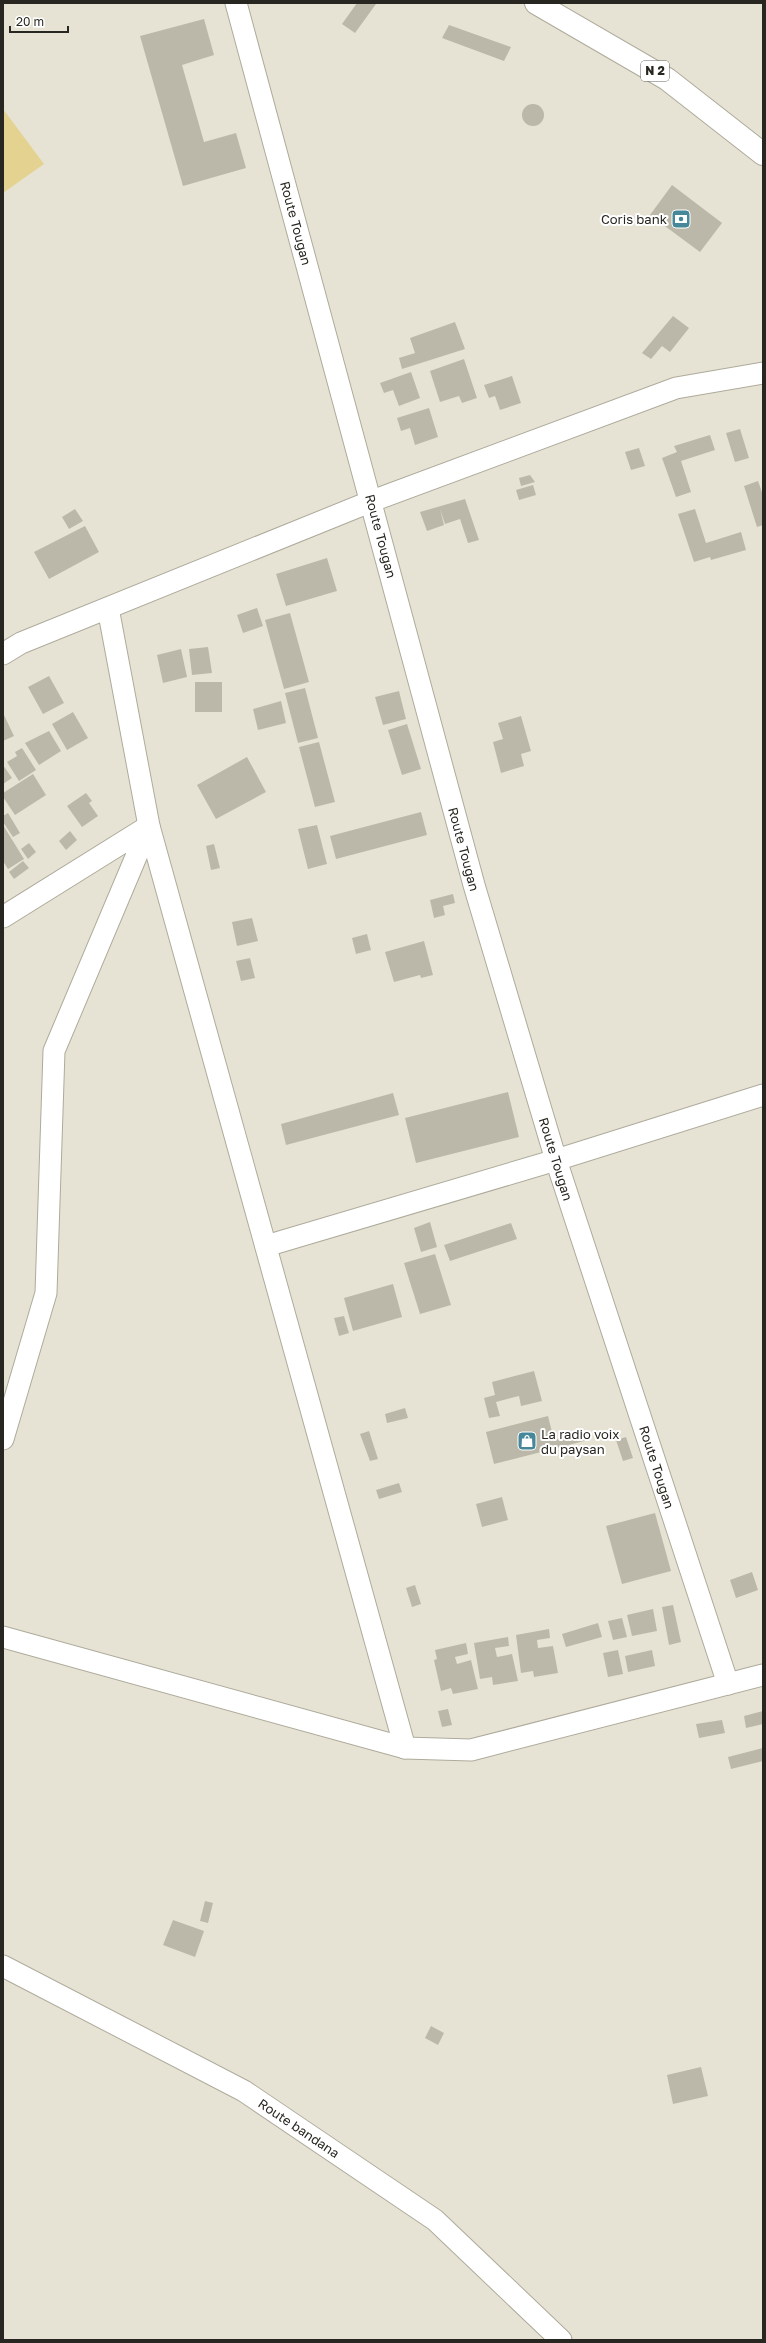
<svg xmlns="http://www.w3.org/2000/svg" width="766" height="2343" viewBox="0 0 766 2343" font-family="'Golos Text',sans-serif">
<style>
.green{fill:#e4d390}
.building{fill:#bcb8a9}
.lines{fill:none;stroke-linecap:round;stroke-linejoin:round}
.minor-casing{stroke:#aeab9c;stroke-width:23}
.major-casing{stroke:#aeab9c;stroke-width:24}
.minor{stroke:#fff;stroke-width:21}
.major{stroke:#fff;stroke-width:22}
.labels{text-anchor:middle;stroke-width:4;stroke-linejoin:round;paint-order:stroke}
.shield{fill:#fff;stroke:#686763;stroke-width:1}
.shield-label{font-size:12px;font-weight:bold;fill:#272620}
.poi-label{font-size:13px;fill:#272620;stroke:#fff;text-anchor:end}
.street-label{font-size:13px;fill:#272620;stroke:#fff}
</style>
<rect width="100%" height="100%" fill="#e7e3d4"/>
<!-- green -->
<path class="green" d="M3,109L44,164L3,193Z"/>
<!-- building -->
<g class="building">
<path d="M357,3L376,4L355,33L342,24Z"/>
<path d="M204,19L214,55L182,65L204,142L236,133L246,168L183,186L140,36Z"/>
<path d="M449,25L511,47L504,61L442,38Z"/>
<circle cx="533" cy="115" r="11"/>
<path d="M672,185L722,223L700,252L650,215Z"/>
<path d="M673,316L689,328L670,352L662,346L651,359L642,353Z"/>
<path d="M455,322L465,349L402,369L399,358L415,353L410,338Z"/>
<path d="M464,359L477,398L462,403L459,396L440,402L430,371Z"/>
<path d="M411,372L420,398L399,406L393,390L384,393L380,383Z"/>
<path d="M512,376L521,403L500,410L495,396L489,398L484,385Z"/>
<path d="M429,408L438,437L415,445L410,428L401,431L397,418Z"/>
<path d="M740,429L749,458L735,462L726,433Z"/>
<path d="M710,435L715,450L681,461L691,492L676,497L662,458L677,452L674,446Z"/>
<path d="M639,448L645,466L631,470L625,452Z"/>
<path d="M530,475L535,482L521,486L519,478Z"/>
<path d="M758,481L763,495V525L757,527L744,486Z"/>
<path d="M533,485L536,495L519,500L516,490Z"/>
<path d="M465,499L479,540L468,543L460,519L445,524L440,509L444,525L427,531L420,512Z"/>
<path d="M75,509L83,521L69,529L62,517Z"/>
<path d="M695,509L706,543L741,532L746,550L711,560L710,557L694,562L678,514Z"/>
<path d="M85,526L99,552L49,579L34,552Z"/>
<path d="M327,558L337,591L286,606L276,574Z"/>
<path d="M257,608L263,626L243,633L237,615Z"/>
<path d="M290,613L309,682L284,689L265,620Z"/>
<path d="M208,647L212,673L192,675L189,649Z"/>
<path d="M181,649L187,677L163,683L157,655Z"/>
<path d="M49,676L64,703L43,714L28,687Z"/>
<rect x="195" y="682" width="27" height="30"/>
<path d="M305,688L318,738L298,743L285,693Z"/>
<path d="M399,691L406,719L383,725L375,697Z"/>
<path d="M281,701L286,723L258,730L253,709Z"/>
<path d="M73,712L88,738L67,750L52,724Z"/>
<path d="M3,713L14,736L3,741Z"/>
<path d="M521,716L531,751L521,754L524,766L501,773L493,742L503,739L498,723Z"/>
<path d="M407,724L421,769L402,775L388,730Z"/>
<path d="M49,731L61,751L39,765L25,743Z"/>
<path d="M319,742L335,802L315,807L299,747Z"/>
<path d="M22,748L36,770L19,781L7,762L17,756L15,752Z"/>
<path d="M247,757L266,792L216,819L197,785Z"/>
<path d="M3,765L12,778L3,784Z"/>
<path d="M33,774L46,795L15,815L3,797V793Z"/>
<path d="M86,793L92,801L89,803L98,816L82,827L67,806Z"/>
<path d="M421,812L427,835L336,859L330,836Z"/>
<path d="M8,813L20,833L13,837L3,822V816Z"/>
<path d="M3,825L24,859L8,869L3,861Z"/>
<path d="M317,825L327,864L308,869L298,829Z"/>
<path d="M70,831L77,840L66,850L59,841Z"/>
<path d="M29,843L36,852L28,859L21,849Z"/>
<path d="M214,844L220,868L211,870L206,846Z"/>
<path d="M23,861L29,868L14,879L9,872Z"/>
<path d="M453,894L455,903L443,906L445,915L434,918L430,900Z"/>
<path d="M252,918L258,941L237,946L232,922Z"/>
<path d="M367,934L371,950L356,954L352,938Z"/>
<path d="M424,941L433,975L421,978L420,975L394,982L385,952Z"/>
<path d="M250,958L255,978L241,981L236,961Z"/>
<path d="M508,1092L519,1137L416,1163L405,1118Z"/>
<path d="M393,1093L399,1115L286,1145L281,1124Z"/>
<path d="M430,1222L437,1247L421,1252L414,1228Z"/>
<path d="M511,1223L517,1239L450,1261L444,1245Z"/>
<path d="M435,1254L451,1305L420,1314L404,1263Z"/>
<path d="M393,1284L402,1317L353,1331L344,1298Z"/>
<path d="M344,1316L349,1333L339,1336L334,1318Z"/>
<path d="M534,1371L542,1401L521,1406L519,1396L496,1402L500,1416L489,1418L484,1398L495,1395L492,1382Z"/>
<path d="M405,1408L408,1418L387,1423L385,1414Z"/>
<path d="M548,1416L554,1440L585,1432L588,1440L494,1464L486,1432Z"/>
<path d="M369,1431L378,1459L370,1461L360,1434Z"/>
<path d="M626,1437L633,1458L623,1461L616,1440Z"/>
<path d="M399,1483L402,1492L379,1499L376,1490Z"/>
<path d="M502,1497L508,1520L482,1527L476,1504Z"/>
<path d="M655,1513L671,1571L622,1584L606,1526Z"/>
<path d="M752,1572L758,1590L736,1598L730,1580Z"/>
<path d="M415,1585L421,1604L412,1607L406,1588Z"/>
<path d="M673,1605L681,1642L669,1645L662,1607Z"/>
<path d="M653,1609L657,1631L632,1636L627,1615Z"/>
<path d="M622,1618L627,1637L613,1640L608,1621Z"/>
<path d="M598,1623L602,1637L566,1647L562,1634Z"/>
<path d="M549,1629L550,1638L537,1640L538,1648L553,1646L558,1673L534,1677L533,1671L521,1673L516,1635Z"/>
<path d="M508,1637L509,1646L495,1648L497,1657L512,1654L518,1681L493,1685L492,1677L480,1679L474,1643Z"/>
<path d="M466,1643L468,1654L455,1657L457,1664L471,1660L478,1689L453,1694L451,1688L441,1691L434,1660L437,1659L435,1650Z"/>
<path d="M618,1650L623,1674L608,1677L603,1653Z"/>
<path d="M652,1650L655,1666L628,1672L625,1656Z"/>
<path d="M448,1709L452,1725L442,1727L438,1711Z"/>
<path d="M763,1711V1724L746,1728L744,1716Z"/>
<path d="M722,1720L725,1733L699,1738L696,1724Z"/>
<path d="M763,1748V1761L731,1769L728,1757Z"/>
<path d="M205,1901L213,1903L208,1923L200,1921Z"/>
<path d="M173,1920L204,1931L195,1957L163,1945Z"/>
<path d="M431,2026L444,2033L438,2045L425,2038Z"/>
<path d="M701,2067L708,2096L673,2104L667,2075Z"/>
</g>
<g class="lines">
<defs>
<g id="minor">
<path d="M236,3L474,885L556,1160L728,1684"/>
<path d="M108,608L149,826L405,1748"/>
<path d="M3,654L21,643L372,501L676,388L763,373"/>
<path d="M3,917L149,826L54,1051L46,1293L3,1439"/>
<path d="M266,1246L556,1160L763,1095"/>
<path d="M3,1637L405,1748L471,1750L763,1675"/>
<path d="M3,1966L244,2091L435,2220L561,2340"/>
</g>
<path id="major" d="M536,3L667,79L763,154"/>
</defs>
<!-- minor casing -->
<use href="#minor" class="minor-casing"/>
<!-- major casing -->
<use href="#major" class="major-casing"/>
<!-- minor -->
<use href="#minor" class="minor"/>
<!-- major -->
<use href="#major" class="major"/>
</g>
<!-- icons -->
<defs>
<symbol id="bank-square" viewBox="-11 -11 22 22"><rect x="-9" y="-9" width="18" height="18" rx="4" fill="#46879a" stroke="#fff"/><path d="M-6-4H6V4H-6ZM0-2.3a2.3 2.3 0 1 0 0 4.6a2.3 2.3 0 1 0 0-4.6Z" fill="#fff"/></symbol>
<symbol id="shop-square" viewBox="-11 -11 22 22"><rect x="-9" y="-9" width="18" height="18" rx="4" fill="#46879a" stroke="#fff"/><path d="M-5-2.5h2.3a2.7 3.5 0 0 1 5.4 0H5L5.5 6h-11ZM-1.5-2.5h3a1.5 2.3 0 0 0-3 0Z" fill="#fff"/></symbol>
</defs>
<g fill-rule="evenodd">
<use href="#bank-square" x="670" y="208" width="22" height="22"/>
<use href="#shop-square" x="516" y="1430" width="22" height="22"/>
</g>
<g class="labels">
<!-- shield labels -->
<rect class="shield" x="641" y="61" width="28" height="20" rx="3"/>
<g class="shield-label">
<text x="655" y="75">N 2</text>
</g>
<!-- poi labels -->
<g class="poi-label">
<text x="667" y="224">Coris bank</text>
<text x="541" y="1439" text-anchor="start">La radio voix<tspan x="541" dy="15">du paysan</tspan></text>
</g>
<!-- street labels -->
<g class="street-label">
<text transform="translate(296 223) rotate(75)" y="5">Route Tougan</text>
<text transform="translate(381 536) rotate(75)" y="5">Route Tougan</text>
<text transform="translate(464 849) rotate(75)" y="5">Route Tougan</text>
<text transform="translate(556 1159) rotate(73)" y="5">Route Tougan</text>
<text transform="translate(657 1467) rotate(72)" y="5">Route Tougan</text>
<text transform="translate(299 2128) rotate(34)" y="5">Route bandana</text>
</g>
</g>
<!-- border -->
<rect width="766" height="2343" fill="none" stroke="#272620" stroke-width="8"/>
<!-- scale -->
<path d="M10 26v6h58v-6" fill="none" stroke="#272620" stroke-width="2"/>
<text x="16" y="26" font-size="12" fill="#272620" stroke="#ffffff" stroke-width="3" paint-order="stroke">20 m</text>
</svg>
